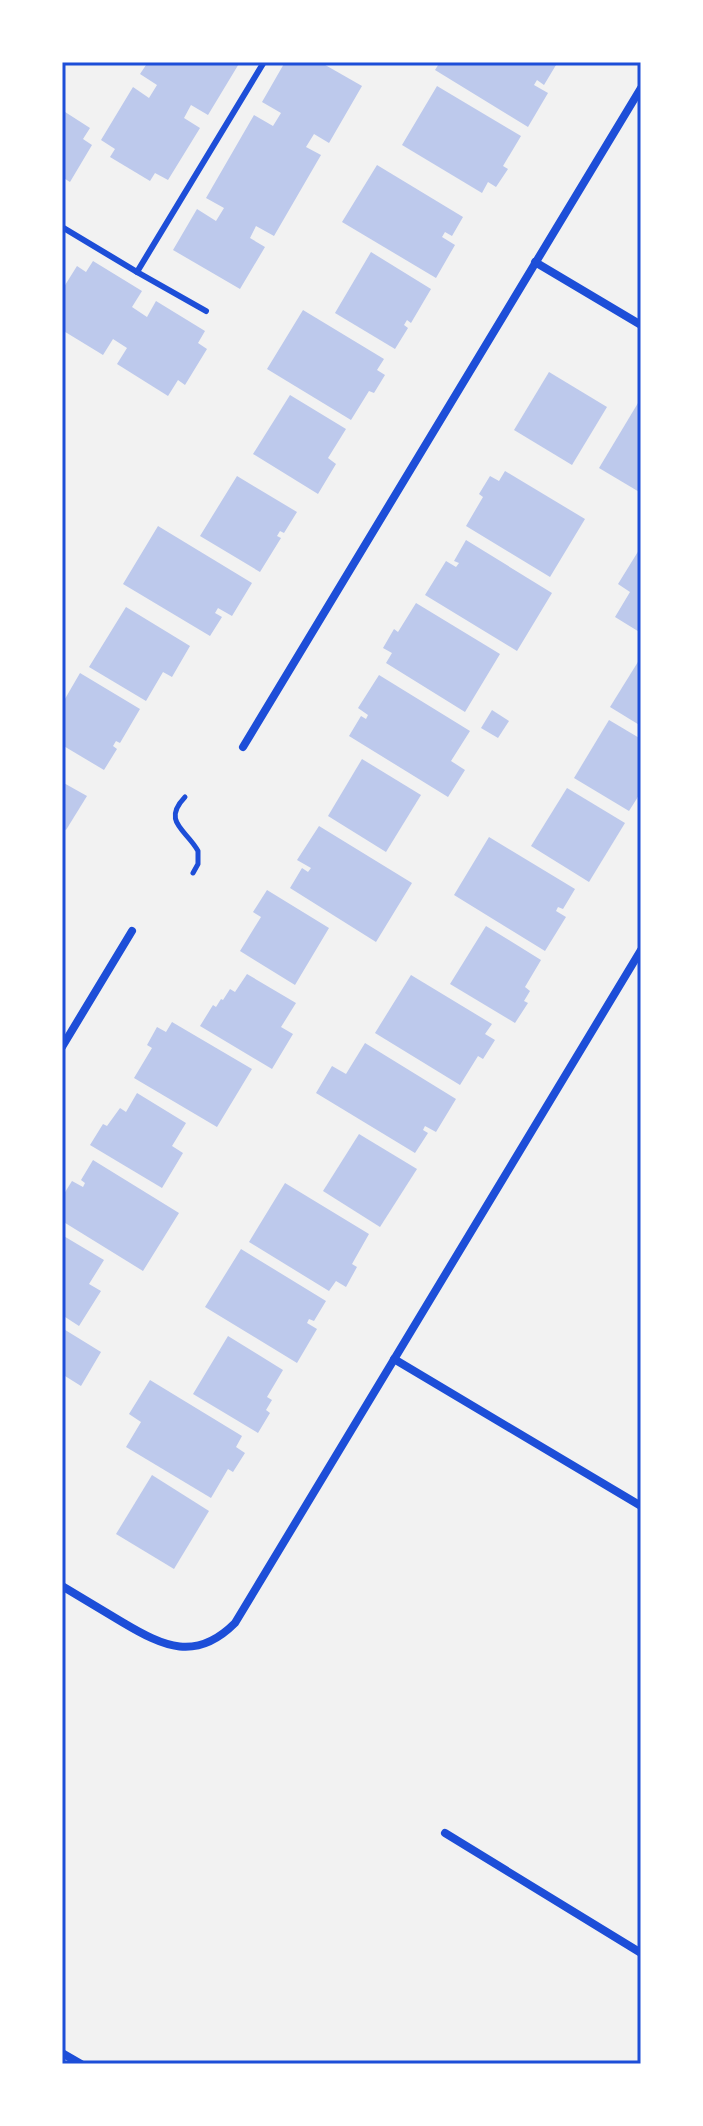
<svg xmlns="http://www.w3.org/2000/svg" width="703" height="2126" viewBox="0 0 703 2126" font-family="Figtree,sans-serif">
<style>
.building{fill:#bdc9ec}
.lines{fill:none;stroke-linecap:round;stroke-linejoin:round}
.path{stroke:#1d4ed8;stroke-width:5}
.service{stroke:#1d4ed8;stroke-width:6}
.minor{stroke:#1d4ed8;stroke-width:8}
.neatline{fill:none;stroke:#1d4ed8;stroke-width:3}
</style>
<rect width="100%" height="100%" fill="#f2f2f2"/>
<!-- building -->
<g class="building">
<path d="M148,62H240L208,115L191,105L184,118L200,128L168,180L155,173L150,181L110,157L115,149L101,140L133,87L149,98L157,85L140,74Z"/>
<path d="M285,62H320L362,86L329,143L314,134L306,147L321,155L274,236L256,226L250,238L265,247L240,289L173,250L197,209L216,221L224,208L206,198L254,115L273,126L281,113L262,102Z"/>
<path d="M440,62H551L556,65L544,85L537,80L534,85L548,93L528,127L435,70Z"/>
<path d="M437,86L521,136L503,166L508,169L496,187L488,182L482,193L402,145Z"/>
<path d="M62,110L90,128L83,139L92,145L70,182L62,177Z"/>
<path d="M377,165L463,217L452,236L445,232L442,237L455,245L436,278L342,222Z"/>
<path d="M371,252L431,289L411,323L407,320L404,325L408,328L395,349L335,313Z"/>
<path d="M93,261L142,291L132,307L147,317L156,301L205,331L198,343L207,349L185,385L178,380L168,396L117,364L127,348L113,339L103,355L62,330V290L77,266L86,272Z"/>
<path d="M303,310L384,359L377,370L385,375L374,393L369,391L351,420L267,369Z"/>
<path d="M549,372L607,407L572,465L514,430Z"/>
<path d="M290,395L346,429L328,458L336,464L318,494L253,454Z"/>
<path d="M638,403L641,405V493L599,468Z"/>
<path d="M505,471L585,519L550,577L466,526L483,497L479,494L490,476L499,481Z"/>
<path d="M237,476L297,512L284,533L280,531L277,536L281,538L260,572L200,536Z"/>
<path d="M158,526L252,583L232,616L218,608L215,613L222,617L210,636L123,584Z"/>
<path d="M466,540L552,593L517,651L425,595L446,561L456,567L459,563L454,561Z"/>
<path d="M639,550L641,552V633L615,617L630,592L618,584Z"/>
<path d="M416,603L500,654L465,712L386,663L392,653L383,648L394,629L398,632Z"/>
<path d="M126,607L190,646L172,677L163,672L146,701L89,667Z"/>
<path d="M641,657V726L610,707Z"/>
<path d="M80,673L140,709L120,743L116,741L113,746L117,749L104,770L62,745V704Z"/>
<path d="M379,675L470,731L451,761L465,770L448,797L349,736L361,716L366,719L368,715L358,708Z"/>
<path d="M492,710L509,721L498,738L481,728Z"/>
<path d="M609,720L641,739V792L629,811L574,778Z"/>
<path d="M362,759L421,795L386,852L328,816Z"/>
<path d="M62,782L87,796L66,830L62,828Z"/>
<path d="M567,788L625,823L589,882L531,846Z"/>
<path d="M319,826L412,883L376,942L290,888L302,868L308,872L311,868L297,860Z"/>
<path d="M489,837L575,889L563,909L558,907L556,911L566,917L545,951L454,895Z"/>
<path d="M267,890L329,928L295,985L240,951L261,917L253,912Z"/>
<path d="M486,926L541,960L525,987L530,991L524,1001L528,1003L515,1023L450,984Z"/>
<path d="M247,974L296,1003L281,1027L293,1034L272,1069L200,1026L213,1005L216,1007L221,999L223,1000L230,989L235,992Z"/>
<path d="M411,975L492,1024L485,1034L495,1040L483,1059L478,1056L460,1085L375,1033Z"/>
<path d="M172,1022L252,1069L217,1127L134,1078L152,1048L147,1045L157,1027L166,1032Z"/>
<path d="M365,1043L456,1099L436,1132L425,1126L423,1130L428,1133L415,1153L316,1093L332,1066L346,1074Z"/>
<path d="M137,1093L186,1123L172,1146L183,1153L162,1188L90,1145L103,1124L107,1126L120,1108L126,1112Z"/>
<path d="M359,1134L417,1169L380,1227L323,1191Z"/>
<path d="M93,1160L179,1213L143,1271L62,1221V1197L72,1181L83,1187L85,1183L81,1180Z"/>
<path d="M285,1183L369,1234L352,1264L357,1267L346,1287L336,1281L329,1291L249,1242Z"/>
<path d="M62,1235L104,1260L89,1284L101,1291L79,1326L62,1315Z"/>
<path d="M241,1249L326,1301L314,1321L309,1319L307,1323L317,1329L297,1363L205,1307Z"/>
<path d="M62,1328L101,1352L81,1386L65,1376L62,1381Z"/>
<path d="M228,1336L283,1370L267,1397L272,1400L266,1410L270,1413L258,1433L193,1394Z"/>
<path d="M150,1380L242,1436L236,1447L245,1453L233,1472L228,1469L211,1498L126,1447L141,1422L129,1414Z"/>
<path d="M152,1475L209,1511L174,1569L116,1534Z"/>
</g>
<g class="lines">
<!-- path -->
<path class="path" d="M185,797C161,822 187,830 198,851V864L193,873"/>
<!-- service -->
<g class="service">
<path d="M62,227L137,272L264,62"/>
<path d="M137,272L206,311"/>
</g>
<!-- minor -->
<g class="minor">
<path d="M535,262L641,325"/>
<path d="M243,747L641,88"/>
<path d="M62,1047L132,931"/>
<path d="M394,1359L641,1506"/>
<path d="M62,1586C82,1598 102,1610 122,1622C164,1647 196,1662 235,1623L641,950"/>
<path d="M445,1833L641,1953"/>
<path d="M62,2053L81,2064"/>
</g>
</g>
<!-- border -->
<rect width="703" height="2126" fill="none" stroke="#ffffff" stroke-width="128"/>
<rect x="64" y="64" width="575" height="1998" class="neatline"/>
</svg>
